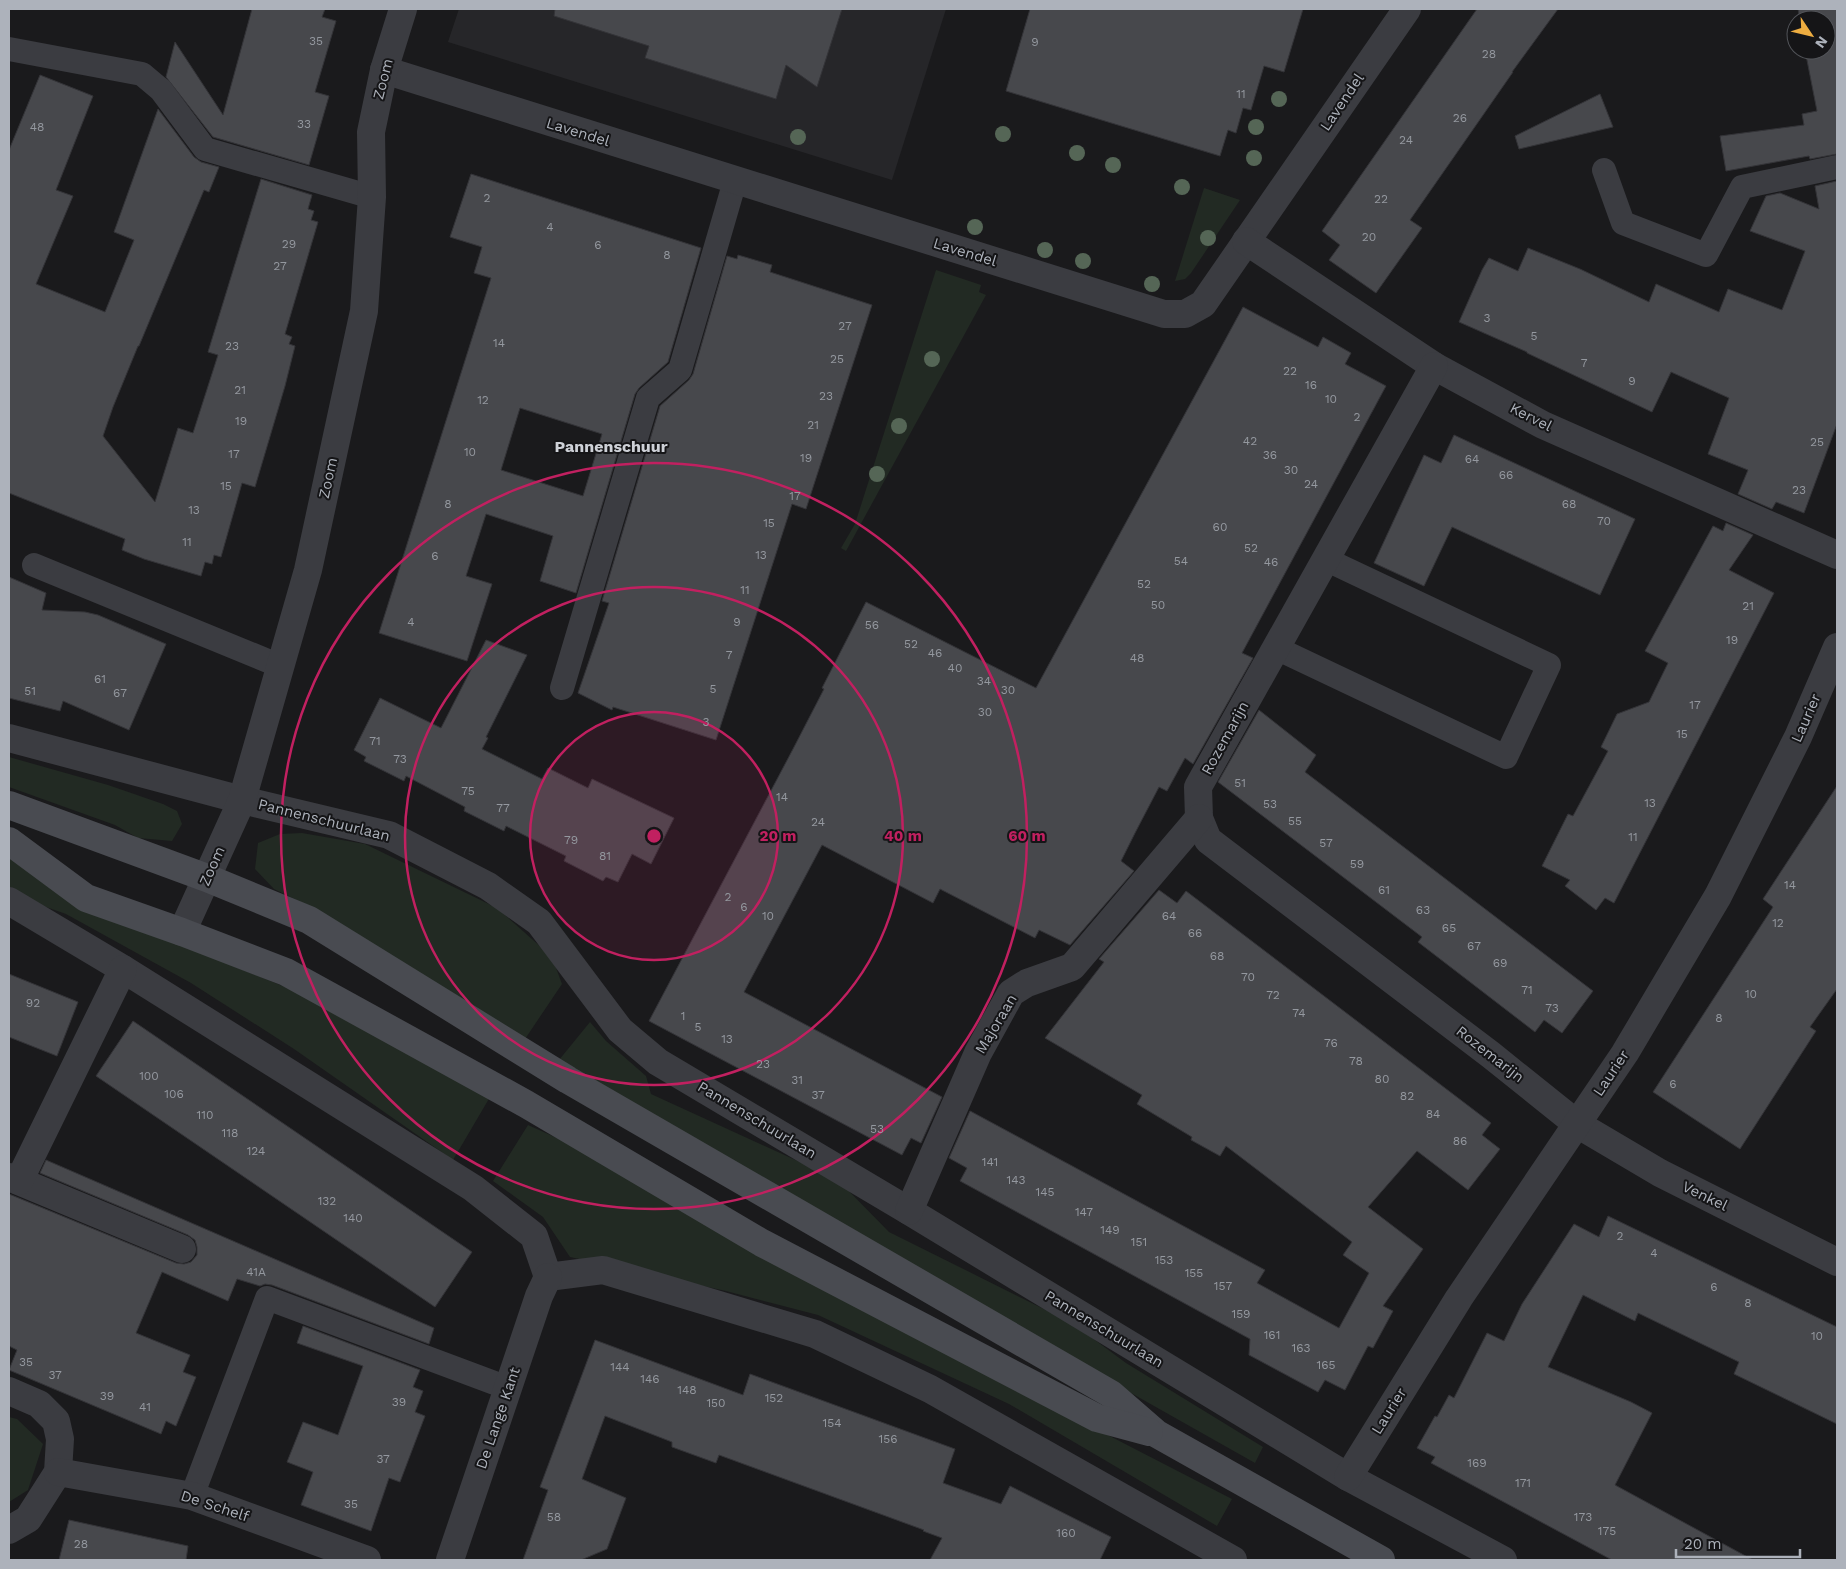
<svg xmlns="http://www.w3.org/2000/svg" width="1846" height="1569" viewBox="0 0 1846 1569" font-family="'Work Sans',sans-serif">
<style>
.built{fill:#262629}
.green{fill:#222a23}
.building{fill:#47484c;stroke:#343438;fill-rule:evenodd}
.lines{fill:none;stroke-linecap:round;stroke-linejoin:round}
.lane{stroke:#3b3c41;stroke-width:24}
.street{stroke:#3b3c41;stroke-width:28}
.secondary{stroke:#494b51;stroke-width:28}
.tree{fill:#556656}
.ring{fill:none;stroke:#c12060;stroke-width:2.5}
.labels{text-anchor:middle;stroke-width:4;stroke-linejoin:round;paint-order:stroke}
.number-label{font-size:12px;fill:#94989f}
.street-label{font-size:15px;fill:#adb2bb;stroke:#151517}
.neighbourhood-label{font-size:16px;font-weight:bold;fill:#ced1d7;stroke:#151517}
.centre{fill:#c12060;stroke:#151517;stroke-width:2.5}
.ring-label{font-size:15px;text-anchor:middle;font-weight:bold;fill:#c12060;stroke:#151517;stroke-width:4;stroke-linejoin:round;paint-order:stroke}
</style>
<rect width="100%" height="100%" fill="#1a1a1c"/>
<!-- built -->
<path class="built" d="M459,9H946L892,180L448,42Z"/>
<!-- green -->
<g class="green">
<path d="M1204,188L1240,200L1191,273L1185,279L1175,281Z"/>
<path d="M936,270L981,285L979,292L986,295L846,551L841,548L855,524Z"/>
<path d="M9,757L108,785L163,804L177,811L182,824L172,841L138,838L115,825L9,787Z"/>
<path d="M302,833L365,844L497,908L552,957L562,984L523,1042L313,908L274,889L255,869L258,843L280,834Z"/>
<path d="M9,856L182,945L312,998L490,1097L453,1160L294,1049L191,983L66,914L9,894Z"/>
<path d="M590,1022L606,1041L646,1076L651,1094L837,1179L889,1232L1072,1323L1126,1363L1263,1447L1255,1463L1062,1354L559,1060Z"/>
<path d="M528,1125L577,1147L853,1304L1232,1499L1217,1526L1009,1404L818,1315L726,1291L570,1257L543,1217L493,1181Z"/>
<path d="M9,1417L17,1419L43,1444L28,1490L9,1502Z"/>
</g>
<!-- building -->
<g class="building">
<path d="M252,9H325L322,17L336,21L315,92L329,96L309,165L213,137L166,77L175,42L223,115Z"/>
<path d="M555,9H842L817,87L786,65L776,99L645,58L649,46L554,16Z"/>
<path d="M1030,9H1303L1284,72L1264,66L1251,110L1243,108L1236,133L1228,130L1220,156L1006,91Z"/>
<path d="M1477,9H1558L1512,72H1513L1410,220L1422,228L1376,293L1329,260L1340,245L1322,231Z"/>
<path d="M1798,9H1837V154L1810,159L1809,156L1726,171L1720,136L1804,125L1802,114L1817,111L1805,50H1826V20H1800Z"/>
<path d="M40,75L93,96L56,190L73,196L36,284L105,312L134,240L114,232L158,109L194,157L201,162L219,167L209,192L204,190L139,346H138L113,407L103,436L155,502L178,428L193,433L218,355L208,352L261,179L312,195L308,209L314,211L311,220L318,222L285,334L292,337L289,344L295,346L285,386L255,487L242,483L221,557L214,555L212,564L205,562L201,576L144,559L122,550L125,539L9,493V150Z"/>
<path d="M1600,94L1613,127L1519,149L1515,136Z"/>
<path d="M471,174L701,248L668,362L639,388L635,394L576,593L540,581L553,536L486,514L466,576L492,584L467,661L379,633L491,278L474,273L482,247L450,237ZM520,408L602,434L583,496L501,470Z"/>
<path d="M1837,181V424L1804,513L1776,502L1772,509L1738,494L1748,470L1708,454L1729,398L1671,372L1652,412L1527,353V352L1459,322L1482,270L1489,258L1518,271L1528,248L1580,269L1649,302L1656,284L1719,312L1728,289L1782,310L1805,251L1750,231L1766,196L1780,193L1819,209L1815,186Z"/>
<path d="M738,255L772,265L770,272L872,305L806,509L792,504L716,740L613,707L612,710L578,693L609,603L602,601L660,406L689,380L693,374L727,256L737,259Z"/>
<path d="M1243,307L1318,347L1323,337L1351,353L1345,364L1386,386L1242,653L1253,658L1193,764L1185,758L1167,791L1159,787L1135,833L1121,861L1134,871L1070,945L1039,930L1035,938L940,889L933,903L822,845L744,992L942,1097L921,1143L911,1138L902,1155L649,1021L793,749L824,689L822,688L866,602L1036,688Z"/>
<path d="M1454,435L1635,519L1600,595L1452,527L1424,586L1374,563L1424,455L1441,463Z"/>
<path d="M1726,523L1753,535L1729,570L1774,593L1614,903L1605,898L1596,910L1565,886L1570,880L1542,866L1568,814L1573,816L1608,751L1601,747L1617,714L1649,702L1668,663L1645,651L1713,526L1723,531Z"/>
<path d="M9,577L46,593L42,610L85,612L98,615L166,644L129,730L63,701L60,711L9,698Z"/>
<path d="M486,640L527,655L486,737L488,738L482,749L542,779L548,768L588,788L592,779L674,818L651,864L632,854L618,882L606,877L603,881L564,861L566,856L506,826L504,831L464,811L465,807L406,776L404,781L364,761L366,757L354,750L380,698L441,728Z"/>
<path d="M1259,710L1316,755L1305,772L1593,991L1562,1033L1544,1020L1535,1032L1418,942L1422,937L1218,782Z"/>
<path d="M1837,786V989L1810,1027L1816,1031L1740,1149L1653,1092L1773,907L1763,899Z"/>
<path d="M1159,890L1177,903L1186,891L1491,1123L1482,1135L1500,1149L1468,1190L1417,1151L1368,1207L1423,1249L1383,1306L1393,1311L1373,1348L1368,1346L1345,1390L1325,1380L1318,1392L1249,1355L1250,1339L960,1181L967,1168L949,1158L970,1111L972,1112L1265,1270L1257,1283L1339,1328L1369,1273L1343,1255L1352,1242L1226,1146L1220,1156L1191,1140L1192,1137L1137,1104L1142,1095L1045,1038L1104,962L1099,959Z"/>
<path d="M9,974L78,1002L57,1056L9,1037Z"/>
<path d="M133,1021L472,1252L435,1307L96,1076Z"/>
<path d="M46,1160L434,1328L429,1344L272,1285L265,1284L260,1286L237,1279L228,1301L162,1272L136,1333L190,1355L183,1372L196,1377L176,1426L166,1421L161,1434L9,1370L17,1350L9,1346V1194L176,1263L184,1264L191,1262L197,1255V1247L195,1240L188,1235L40,1173Z"/>
<path d="M1608,1216L1837,1327V1424L1734,1374L1739,1362L1638,1313L1635,1321L1583,1295L1548,1367L1631,1402L1652,1413L1615,1485L1753,1560H1612L1431,1463L1435,1457L1417,1448L1435,1416L1437,1417L1449,1395L1454,1398L1487,1333L1504,1341L1522,1304L1574,1224L1599,1237Z"/>
<path d="M303,1326L420,1370L413,1387L423,1391L415,1412L425,1416L400,1482L389,1478L371,1531L301,1505L313,1472L287,1462L303,1422L338,1435L363,1366L297,1343Z"/>
<path d="M595,1340L743,1395L750,1374L955,1449L943,1483L1001,1504L1010,1486L1111,1537L1100,1560H930L942,1538L923,1531L924,1530L719,1455L716,1463L672,1447V1442L605,1416L582,1479L626,1498L607,1549L581,1560H523L548,1490L540,1487Z"/>
<path d="M69,1520L188,1546L186,1560H59Z"/>
</g>
<g class="lines">
<!-- lane -->
<g class="lane">
<path d="M9,49L142,74L161,90L205,149L372,197"/>
<path d="M1604,170L1623,223L1706,255L1742,187L1837,167"/>
<path d="M34,565L280,666"/>
<path d="M1276,648L1506,757L1549,665L1325,559"/>
<path d="M562,688L648,398L680,370L735,181"/>
<path d="M192,1496L267,1298L508,1388"/>
</g>
<!-- street -->
<g class="street">
<path d="M384,70L1164,314H1185L1203,304L1407,9"/>
<path d="M1246,241L1434,366L1543,425L1837,555"/>
<path d="M1434,366L1198,787L1199,818L1208,840L1491,1055L1577,1124L1660,1173L1837,1262"/>
<path d="M9,738L242,800L389,835L488,886L539,922L620,1030L658,1062L909,1211L1348,1477L1503,1560"/>
<path d="M9,901L123,969L473,1188L534,1236L548,1277L603,1270L815,1334L930,1389L1233,1560"/>
<path d="M182,932L242,800L308,570L364,311L372,197L371,132L384,70L403,9"/>
<path d="M9,1177L182,1249"/>
<path d="M19,1181L123,969"/>
<path d="M909,1211L978,1053L1011,993L1027,983L1072,967L1199,818"/>
<path d="M9,1391L39,1404L56,1421L60,1439L58,1472L28,1519L9,1530"/>
<path d="M58,1472L192,1496L367,1560"/>
<path d="M1348,1477L1459,1298L1625,1053L1718,896L1798,737L1837,647"/>
<path d="M450,1560L539,1296L548,1277"/>
</g>
<!-- secondary -->
<g class="secondary">
<path d="M9,805L207,878L309,920L568,1080L1111,1394L1157,1434L1381,1560"/>
<path d="M9,841L86,898L182,932L286,972L526,1104L762,1243L1097,1418L1149,1432"/>
</g>
</g>
<!-- trees -->
<g class="tree">
<circle cx="1279" cy="99" r="8"/>
<circle cx="1256" cy="127" r="8"/>
<circle cx="1003" cy="134" r="8"/>
<circle cx="798" cy="137" r="8"/>
<circle cx="1077" cy="153" r="8"/>
<circle cx="1254" cy="158" r="8"/>
<circle cx="1113" cy="165" r="8"/>
<circle cx="1182" cy="187" r="8"/>
<circle cx="975" cy="227" r="8"/>
<circle cx="1208" cy="238" r="8"/>
<circle cx="1045" cy="250" r="8"/>
<circle cx="1083" cy="261" r="8"/>
<circle cx="1152" cy="284" r="8"/>
<circle cx="932" cy="359" r="8"/>
<circle cx="899" cy="426" r="8"/>
<circle cx="877" cy="474" r="8"/>
</g>
<!-- distance rings -->
<circle cx="654" cy="836" r="124" fill="#c12060" fill-opacity=".12"/>
<g class="ring">
<circle cx="654" cy="836" r="124"/>
<circle cx="654" cy="836" r="249"/>
<circle cx="654" cy="836" r="373"/>
</g>
<g class="labels">
<!-- number labels -->
<g class="number-label">
<text x="316" y="45">35</text>
<text x="1035" y="46">9</text>
<text x="1489" y="58">28</text>
<text x="1241" y="98">11</text>
<text x="1460" y="122">26</text>
<text x="304" y="128">33</text>
<text x="37" y="131">48</text>
<text x="1406" y="144">24</text>
<text x="487" y="202">2</text>
<text x="1381" y="203">22</text>
<text x="550" y="231">4</text>
<text x="1369" y="241">20</text>
<text x="289" y="248">29</text>
<text x="598" y="249">6</text>
<text x="667" y="259">8</text>
<text x="280" y="270">27</text>
<text x="1487" y="322">3</text>
<text x="845" y="330">27</text>
<text x="1534" y="340">5</text>
<text x="499" y="347">14</text>
<text x="232" y="350">23</text>
<text x="837" y="363">25</text>
<text x="1584" y="367">7</text>
<text x="1290" y="375">22</text>
<text x="1632" y="385">9</text>
<text x="1311" y="389">16</text>
<text x="240" y="394">21</text>
<text x="826" y="400">23</text>
<text x="1331" y="403">10</text>
<text x="483" y="404">12</text>
<text x="1357" y="421">2</text>
<text x="241" y="425">19</text>
<text x="813" y="429">21</text>
<text x="1250" y="445">42</text>
<text x="1817" y="446">25</text>
<text x="470" y="456">10</text>
<text x="234" y="458">17</text>
<text x="1270" y="459">36</text>
<text x="806" y="462">19</text>
<text x="1472" y="463">64</text>
<text x="1291" y="474">30</text>
<text x="1506" y="479">66</text>
<text x="1311" y="488">24</text>
<text x="226" y="490">15</text>
<text x="1799" y="494">23</text>
<text x="795" y="500">17</text>
<text x="448" y="508">8</text>
<text x="1569" y="508">68</text>
<text x="194" y="514">13</text>
<text x="1604" y="525">70</text>
<text x="769" y="527">15</text>
<text x="1220" y="531">60</text>
<text x="187" y="546">11</text>
<text x="1251" y="552">52</text>
<text x="761" y="559">13</text>
<text x="435" y="560">6</text>
<text x="1181" y="565">54</text>
<text x="1271" y="566">46</text>
<text x="1144" y="588">52</text>
<text x="745" y="594">11</text>
<text x="1158" y="609">50</text>
<text x="1748" y="610">21</text>
<text x="411" y="626">4</text>
<text x="737" y="626">9</text>
<text x="872" y="629">56</text>
<text x="1732" y="644">19</text>
<text x="911" y="648">52</text>
<text x="935" y="657">46</text>
<text x="729" y="659">7</text>
<text x="1137" y="662">48</text>
<text x="955" y="672">40</text>
<text x="100" y="683">61</text>
<text x="984" y="685">34</text>
<text x="713" y="693">5</text>
<text x="1008" y="694">30</text>
<text x="30" y="695">51</text>
<text x="120" y="697">67</text>
<text x="1695" y="709">17</text>
<text x="985" y="716">30</text>
<text x="706" y="726">3</text>
<text x="1682" y="738">15</text>
<text x="375" y="745">71</text>
<text x="400" y="763">73</text>
<text x="1240" y="787">51</text>
<text x="468" y="795">75</text>
<text x="782" y="801">14</text>
<text x="1650" y="807">13</text>
<text x="1270" y="808">53</text>
<text x="503" y="812">77</text>
<text x="1295" y="825">55</text>
<text x="818" y="826">24</text>
<text x="1633" y="841">11</text>
<text x="571" y="844">79</text>
<text x="1326" y="847">57</text>
<text x="605" y="860">81</text>
<text x="1357" y="868">59</text>
<text x="1790" y="889">14</text>
<text x="1384" y="894">61</text>
<text x="728" y="901">2</text>
<text x="744" y="911">6</text>
<text x="1423" y="914">63</text>
<text x="768" y="920">10</text>
<text x="1169" y="920">64</text>
<text x="1778" y="927">12</text>
<text x="1449" y="932">65</text>
<text x="1195" y="937">66</text>
<text x="1474" y="950">67</text>
<text x="1217" y="960">68</text>
<text x="1500" y="967">69</text>
<text x="1248" y="981">70</text>
<text x="1527" y="994">71</text>
<text x="1751" y="998">10</text>
<text x="1273" y="999">72</text>
<text x="33" y="1007">92</text>
<text x="1552" y="1012">73</text>
<text x="1299" y="1017">74</text>
<text x="683" y="1020">1</text>
<text x="1719" y="1022">8</text>
<text x="698" y="1031">5</text>
<text x="727" y="1043">13</text>
<text x="1331" y="1047">76</text>
<text x="1356" y="1065">78</text>
<text x="763" y="1068">23</text>
<text x="149" y="1080">100</text>
<text x="1382" y="1083">80</text>
<text x="797" y="1084">31</text>
<text x="1673" y="1088">6</text>
<text x="174" y="1098">106</text>
<text x="818" y="1099">37</text>
<text x="1407" y="1100">82</text>
<text x="1433" y="1118">84</text>
<text x="205" y="1119">110</text>
<text x="877" y="1133">53</text>
<text x="230" y="1137">118</text>
<text x="1460" y="1145">86</text>
<text x="256" y="1155">124</text>
<text x="990" y="1166">141</text>
<text x="1016" y="1184">143</text>
<text x="1045" y="1196">145</text>
<text x="327" y="1205">132</text>
<text x="1084" y="1216">147</text>
<text x="353" y="1222">140</text>
<text x="1110" y="1234">149</text>
<text x="1620" y="1240">2</text>
<text x="1139" y="1246">151</text>
<text x="1654" y="1257">4</text>
<text x="1164" y="1264">153</text>
<text x="256" y="1276">41A</text>
<text x="1194" y="1277">155</text>
<text x="1223" y="1290">157</text>
<text x="1714" y="1291">6</text>
<text x="1748" y="1307">8</text>
<text x="1241" y="1318">159</text>
<text x="1272" y="1339">161</text>
<text x="1817" y="1340">10</text>
<text x="1301" y="1352">163</text>
<text x="26" y="1366">35</text>
<text x="1326" y="1369">165</text>
<text x="620" y="1371">144</text>
<text x="55" y="1379">37</text>
<text x="650" y="1383">146</text>
<text x="687" y="1394">148</text>
<text x="107" y="1400">39</text>
<text x="774" y="1402">152</text>
<text x="399" y="1406">39</text>
<text x="716" y="1407">150</text>
<text x="145" y="1411">41</text>
<text x="832" y="1427">154</text>
<text x="888" y="1443">156</text>
<text x="383" y="1463">37</text>
<text x="1477" y="1467">169</text>
<text x="1523" y="1487">171</text>
<text x="351" y="1508">35</text>
<text x="554" y="1521">58</text>
<text x="1583" y="1521">173</text>
<text x="1607" y="1535">175</text>
<text x="1066" y="1537">160</text>
<text x="81" y="1548">28</text>
</g>
<!-- street labels -->
<g class="street-label">
<text transform="translate(383 79) rotate(-76)" y="5">Zoom</text>
<text transform="translate(1342 102) rotate(-56)" y="5">Lavendel</text>
<text transform="translate(578 132) rotate(17)" y="5">Lavendel</text>
<text transform="translate(965 252) rotate(17)" y="5">Lavendel</text>
<text transform="translate(1531 417) rotate(27)" y="5">Kervel</text>
<text transform="translate(328 478) rotate(-78)" y="5">Zoom</text>
<text transform="translate(1806 718) rotate(-66)" y="5">Laurier</text>
<text transform="translate(1225 738) rotate(-61)" y="5">Rozemarijn</text>
<text transform="translate(324 820) rotate(14)" y="5">Pannenschuurlaan</text>
<text transform="translate(212 866) rotate(-66)" y="5">Zoom</text>
<text transform="translate(996 1024) rotate(-59)" y="5">Majoraan</text>
<text transform="translate(1490 1054) rotate(38)" y="5">Rozemarijn</text>
<text transform="translate(1611 1073) rotate(-56)" y="5">Laurier</text>
<text transform="translate(757 1120) rotate(31)" y="5">Pannenschuurlaan</text>
<text transform="translate(1705 1196) rotate(26)" y="5">Venkel</text>
<text transform="translate(1104 1329) rotate(31)" y="5">Pannenschuurlaan</text>
<text transform="translate(1389 1411) rotate(-58)" y="5">Laurier</text>
<text transform="translate(498 1418) rotate(-71)" y="5">De Lange Kant</text>
<text transform="translate(215 1506) rotate(18)" y="5">De Schelf</text>
</g>
<!-- neighbourhood labels -->
<g class="neighbourhood-label">
<text x="611" y="452">Pannenschuur</text>
</g>
</g>
<circle cx="654" cy="836" r="8" class="centre"/>
<g class="ring-label">
<text x="778" y="841">20 m</text>
<text x="903" y="841">40 m</text>
<text x="1027" y="841">60 m</text>
</g>
<!-- border -->
<rect width="1846" height="1569" fill="none" stroke="#adb2bb" stroke-width="20"/>
<!-- north arrow -->
<g transform="translate(1811 35) rotate(125)"><circle r="24" fill="#151517" stroke="#525459"/>
<path d="M0-4L9 19L0 12L-9 19Z" fill="#edad41"/>
<text y="-8" font-size="14" font-weight="bold" text-anchor="middle" fill="#adb2bb">N</text>
</g>
<!-- scale -->
<path d="M1676 1549v8h124v-8" fill="none" stroke="#adb2bb" stroke-width="2.5"/>
<text x="1684" y="1549" font-size="15" fill="#adb2bb" stroke="#151517" stroke-width="4" paint-order="stroke">20 m</text>
</svg>
